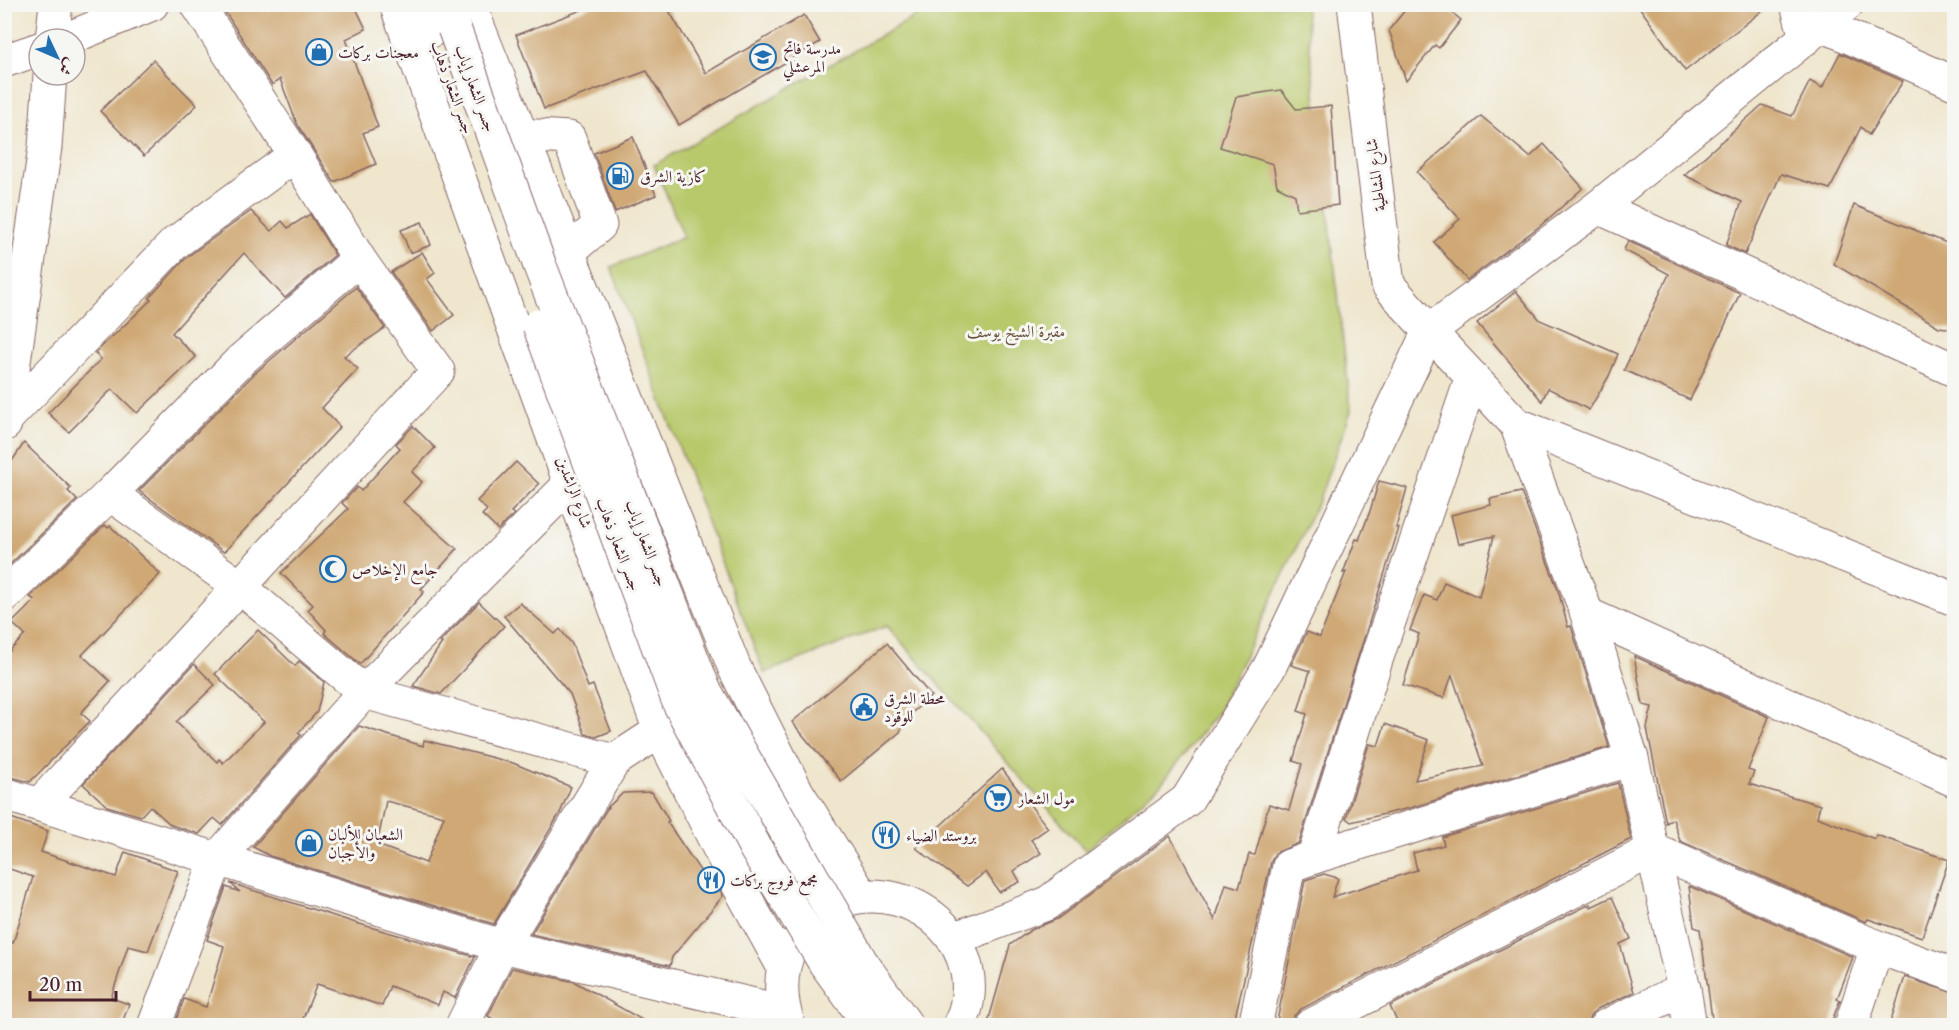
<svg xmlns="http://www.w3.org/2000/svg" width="1959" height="1030" viewBox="0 0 1959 1030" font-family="'Libre Caslon Text',Amiri,serif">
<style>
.green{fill:#b8c96c;stroke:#81744c;stroke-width:1.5}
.building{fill:#cfa874;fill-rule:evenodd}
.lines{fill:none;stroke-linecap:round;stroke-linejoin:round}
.minor-casing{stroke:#846564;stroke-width:35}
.major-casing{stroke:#846564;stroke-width:35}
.minor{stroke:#fff;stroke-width:33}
.major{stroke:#fff;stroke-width:33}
.major-bridge-casing{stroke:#846564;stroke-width:35;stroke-linecap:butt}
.major-bridge{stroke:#fff;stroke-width:33}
.labels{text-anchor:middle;stroke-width:6;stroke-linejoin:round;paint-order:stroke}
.poi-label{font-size:16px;fill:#4a1f2b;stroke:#f6f6f2;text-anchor:start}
.street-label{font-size:16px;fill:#4a1f2b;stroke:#f6f6f2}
.park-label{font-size:16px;fill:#6b523e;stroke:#f6f6f2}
</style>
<rect width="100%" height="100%" fill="#f6f6f2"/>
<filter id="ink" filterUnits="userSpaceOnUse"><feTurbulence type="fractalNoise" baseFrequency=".0167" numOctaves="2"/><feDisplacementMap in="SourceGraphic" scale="12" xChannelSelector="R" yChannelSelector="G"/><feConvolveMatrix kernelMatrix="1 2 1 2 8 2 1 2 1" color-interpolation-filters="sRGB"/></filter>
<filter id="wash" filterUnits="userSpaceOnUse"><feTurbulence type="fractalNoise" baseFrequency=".008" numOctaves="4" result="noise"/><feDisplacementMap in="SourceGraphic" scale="24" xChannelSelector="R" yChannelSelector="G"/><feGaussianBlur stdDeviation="1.35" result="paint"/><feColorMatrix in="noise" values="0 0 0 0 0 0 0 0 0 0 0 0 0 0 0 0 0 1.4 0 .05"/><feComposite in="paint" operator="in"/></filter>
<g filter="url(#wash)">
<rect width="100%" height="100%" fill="#efe6cd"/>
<!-- green -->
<path class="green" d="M935,5H1305L1351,411L1318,502L1218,712L1161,784L1086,851L887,626L764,673L611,267L684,237L654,165Z"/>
<g id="blocks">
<!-- building -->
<g class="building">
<path d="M220,4H354L366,29L346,39L378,127L363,133L376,164L334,182L297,124L280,79L272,85Z"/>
<path d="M597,4H665L706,73L804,15L820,42L679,125L647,71L544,109L516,35Z"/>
<path d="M1410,4H1442L1461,20L1439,48L1435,45L1406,81L1389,30Z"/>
<path d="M1637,4H1771L1685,71Z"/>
<path d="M1840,53L1903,81L1869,135L1861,127L1830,189L1781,174L1745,254L1726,245L1742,202L1684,175L1762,105L1792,116L1810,81L1822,88Z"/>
<path d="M153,60L197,105L144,156L100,111Z"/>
<path d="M1281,90L1296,109L1331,106L1338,205L1297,210L1295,195L1277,186L1273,164L1220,147L1236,97Z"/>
<path d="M1481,116L1530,157L1544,144L1583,188L1540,226L1467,280L1434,242L1460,219L1417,172Z"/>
<path d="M633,137L656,195L615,212L594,153Z"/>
<path d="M1854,205L1954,246V329L1939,327L1834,264Z"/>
<path d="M251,211L271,231L282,221L288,228L310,214L335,255L285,298L244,253L172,333L196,357L137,413L112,389L69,432L48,413L101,359L95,353L151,300L149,298L187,257Z"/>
<path d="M422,222L431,245L410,253L401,230Z"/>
<path d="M1628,241L1740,293L1690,400L1624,370L1669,274L1624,250Z"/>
<path d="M422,252L435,273L427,279L454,315L433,331L391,272Z"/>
<path d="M356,287L385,328L344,356L358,369L322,408L340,427L224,552L139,491L254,374Z"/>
<path d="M1516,291L1540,320L1618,354L1609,376L1589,410L1548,388L1542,401L1477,323Z"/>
<path d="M413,426L435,448L412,472L422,482L403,502L457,549L421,589L424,592L360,664L324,633L326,630L308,610L313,605L281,573L348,509L342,503L357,487L361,491L400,448L396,444Z"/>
<path d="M24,443L71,488L68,491L77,500L4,570V473Z"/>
<path d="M516,462L539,484L511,512L514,514L498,530L482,515L487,510L477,501Z"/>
<path d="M1379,481L1407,488L1396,528H1399L1299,843L1275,853L1271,862L1233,1026H987L1010,945L1031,930L1057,919L1170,836L1215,920L1226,884L1239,888L1249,854L1255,855L1269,804L1289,810L1302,764L1293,761L1307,714L1298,711L1310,671L1291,665L1307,632L1320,637L1346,572L1343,573L1356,539L1359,540L1370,511Z"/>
<path d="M1521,492L1558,590L1568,627L1571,626L1609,747L1410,808L1351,822L1346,818L1369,744L1378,746L1385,724L1429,740L1415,780L1483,766L1452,675L1444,698L1403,685L1419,634L1410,630L1424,595L1437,600L1444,582L1479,597L1494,536L1458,544L1451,515L1491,505L1490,499Z"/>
<path d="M105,525L108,528L110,526L160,574L82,655L110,681L81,713L90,721L30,782L7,776L4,773V657L25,635L12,623L35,600L30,597Z"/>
<path d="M479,602L504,626L441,694L413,686L442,643L440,642Z"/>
<path d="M520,603L555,634L560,629L572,644L588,687L593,685L611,731L596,737L585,734L570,694L504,616Z"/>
<path d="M258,630L295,666L299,661L324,682L317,712L298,733L301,735L222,825L214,818L199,834L171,825L150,806L141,816L107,806L83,784L194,664L215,685L176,722L217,762L219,759L223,763L264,722L215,674Z"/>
<path d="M887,643L931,696L906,718L900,732L841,781L792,722Z"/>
<path d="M1634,656L1769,717L1748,770L1754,772L1749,784L1820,805L1817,817L1875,839L1876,835L1949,860L1922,937L1868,919L1866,922L1680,841L1673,819L1666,823L1647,728L1652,707L1643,705Z"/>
<path d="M359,726L423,746L424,740L513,763L571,787L560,813L494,924L270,856L253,847ZM386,801L444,816L426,863L377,845Z"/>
<path d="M1002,769L1048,828L1031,840L1041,853L1014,871L1020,882L999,892L986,872L967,886L916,848Z"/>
<path d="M1618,783L1631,839L1301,1009L1294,1016L1291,1026H1276L1305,880L1324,874L1338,878L1332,897L1417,870L1413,853L1444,845L1442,837Z"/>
<path d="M652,792L669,821L667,822L703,875L719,888L723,896L672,957L670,966L531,934L608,807L623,793Z"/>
<path d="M11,818L48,831L41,852L116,877L125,852L178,871L148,951L128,946L111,998L129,1004L121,1026H4V940L13,943L33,877L4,867V834Z"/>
<path d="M230,883L356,923L475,957L455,998L443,992L438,1005L390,986L382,1006L317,984L300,1026H174L184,999L206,1007L224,946L207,940L226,887L240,892Z"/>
<path d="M1689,886L1853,957L1837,999L1840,1000L1830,1026H1713L1700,929L1694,927Z"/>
<path d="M1612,897L1631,939L1620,944L1634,992L1597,1009L1590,1016L1587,1026H1399L1390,1006L1590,904L1591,907Z"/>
<path d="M512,968L575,982L653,1026H504L488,1016Z"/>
<path d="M1905,977L1954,993V1026H1889Z"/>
</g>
</g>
</g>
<g filter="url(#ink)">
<use href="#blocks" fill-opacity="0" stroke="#846564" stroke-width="1.5"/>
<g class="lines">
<defs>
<g id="minor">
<path d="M1797,4L1806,38"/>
<path d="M1822,25L1954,83"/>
<path d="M52,39L56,4"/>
<path d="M520,135L569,138L600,225L569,251"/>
<path d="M1598,207L1954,370"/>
<path d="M1429,331L1516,424L1587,614L1632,759L1684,989L1690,1026"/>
<path d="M6,419L175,243L295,155"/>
<path d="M5,424L45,147L50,75"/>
<path d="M1516,424L1954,599"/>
<path d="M110,494L240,587L364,692L614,761"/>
<path d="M4,596L110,494L241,360L359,259"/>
<path d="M1587,614L1954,780"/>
<path d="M4,794L502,946L784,1012"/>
<path d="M40,804L438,371L359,259L295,155L197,4"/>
<path d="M1314,857L1632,759"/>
<path d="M154,1026L217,859L364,692L571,483"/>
<path d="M462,1026L502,946L614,761L660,731"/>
<path d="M1255,1026L1289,866L1314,857L1376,660L1472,377"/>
<path d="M1310,1026L1653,850L1877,947L1954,975"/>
<path d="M1606,1026L1684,989"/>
<path d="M1851,1026L1877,947"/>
</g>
<g id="major">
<path d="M396,4L660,731L729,868L783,966"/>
<path d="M422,4L432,30"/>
<path d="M469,4L735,669L797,792L862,896"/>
<path d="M1354,4L1388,285L1429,331"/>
<path d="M67,39L152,4"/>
<path d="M4,61L39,49"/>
<path d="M842,901C917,876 996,951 959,1026"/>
<path d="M953,939L1046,904L1187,800L1269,668L1429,331L1598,207L1847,4"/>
<path d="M789,1026C779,999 779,972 791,946"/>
</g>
</defs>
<!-- minor casing -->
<use href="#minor" class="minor-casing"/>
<!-- major casing -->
<use href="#major" class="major-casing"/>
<!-- minor -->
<use href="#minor" class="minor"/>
<!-- major -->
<use href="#major" class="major"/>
<defs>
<g id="major-bridge">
<path d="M454,28L540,266L704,689L863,965L907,1026"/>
<path d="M539,325L679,703L756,849L825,963L871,1026"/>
</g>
</defs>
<!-- major-bridge casing -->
<use href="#major-bridge" class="major-bridge-casing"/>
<!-- major-bridge -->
<use href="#major-bridge" class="major-bridge"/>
</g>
</g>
<!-- icons -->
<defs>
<symbol id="shop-ring" viewBox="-11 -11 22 22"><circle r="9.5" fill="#f6f6f2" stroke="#1f6fb2" stroke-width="1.5"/><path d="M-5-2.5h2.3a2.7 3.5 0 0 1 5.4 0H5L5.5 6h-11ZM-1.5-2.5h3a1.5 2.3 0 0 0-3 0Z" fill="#1f6fb2"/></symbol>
<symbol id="school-ring" viewBox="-11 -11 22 22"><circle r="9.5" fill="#f6f6f2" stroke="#1f6fb2" stroke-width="1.5"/><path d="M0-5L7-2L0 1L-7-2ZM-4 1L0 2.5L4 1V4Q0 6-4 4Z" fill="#1f6fb2"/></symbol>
<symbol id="fuel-ring" viewBox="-11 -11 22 22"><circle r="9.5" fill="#f6f6f2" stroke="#1f6fb2" stroke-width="1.5"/><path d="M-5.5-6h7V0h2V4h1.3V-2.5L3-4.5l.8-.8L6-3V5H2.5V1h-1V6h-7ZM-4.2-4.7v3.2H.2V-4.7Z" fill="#1f6fb2"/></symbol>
<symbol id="mosque-ring" viewBox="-11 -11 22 22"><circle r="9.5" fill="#f6f6f2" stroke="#1f6fb2" stroke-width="1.5"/><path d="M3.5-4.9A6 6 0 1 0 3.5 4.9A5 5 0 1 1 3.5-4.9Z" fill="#1f6fb2"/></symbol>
<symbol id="civic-ring" viewBox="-11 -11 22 22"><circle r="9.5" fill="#f6f6f2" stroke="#1f6fb2" stroke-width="1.5"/><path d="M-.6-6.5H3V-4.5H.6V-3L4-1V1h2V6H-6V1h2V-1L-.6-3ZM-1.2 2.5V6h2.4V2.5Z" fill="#1f6fb2"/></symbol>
<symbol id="supermarket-ring" viewBox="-11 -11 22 22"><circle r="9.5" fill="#f6f6f2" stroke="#1f6fb2" stroke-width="1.5"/><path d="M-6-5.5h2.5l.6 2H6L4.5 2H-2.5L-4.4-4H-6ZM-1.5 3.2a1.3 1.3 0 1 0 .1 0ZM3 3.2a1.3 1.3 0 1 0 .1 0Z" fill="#1f6fb2"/></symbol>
<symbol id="restaurant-ring" viewBox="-11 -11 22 22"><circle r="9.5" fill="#f6f6f2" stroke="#1f6fb2" stroke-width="1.5"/><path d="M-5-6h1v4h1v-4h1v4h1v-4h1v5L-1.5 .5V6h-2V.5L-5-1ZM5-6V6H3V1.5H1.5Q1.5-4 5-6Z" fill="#1f6fb2"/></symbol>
</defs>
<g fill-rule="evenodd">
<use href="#shop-ring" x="304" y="37" width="30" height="30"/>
<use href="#school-ring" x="748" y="42" width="30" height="30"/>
<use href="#fuel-ring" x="605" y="161" width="30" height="30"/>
<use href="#mosque-ring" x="318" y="554" width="30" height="30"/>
<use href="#civic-ring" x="849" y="692" width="30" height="30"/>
<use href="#supermarket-ring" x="983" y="783" width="30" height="30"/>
<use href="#restaurant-ring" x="871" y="820" width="30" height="30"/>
<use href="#shop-ring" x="294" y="828" width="30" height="30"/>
<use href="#restaurant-ring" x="696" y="865" width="30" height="30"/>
</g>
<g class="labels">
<!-- poi labels -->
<g class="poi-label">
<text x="783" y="54">مدرسة فاتح<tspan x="783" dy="18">المرعشلي</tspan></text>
<text x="338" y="58">معجنات بركات</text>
<text x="640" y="182">كازية الشرق</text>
<text x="352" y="575">جامع الإخلاص</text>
<text x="884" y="704">محطة الشرق<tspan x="884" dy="18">للوقود</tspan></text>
<text x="1018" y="804">مول الشعار</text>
<text x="328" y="840">الشعبان للألبان<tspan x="328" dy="18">والأجبان</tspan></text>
<text x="906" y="841">بروستد الضياء</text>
<text x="730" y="886">مجمع فروج بركات</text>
</g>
<!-- street labels -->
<g class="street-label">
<text transform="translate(453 87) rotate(70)" y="6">جسر الشعار ذهاب</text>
<text transform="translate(476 88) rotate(70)" y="6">جسر الشعار إياب</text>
<text transform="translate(1375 175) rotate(-97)" y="6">شارع المشاطية</text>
<text transform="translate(575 492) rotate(70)" y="6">شارع الراشدين</text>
<text transform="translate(647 543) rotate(69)" y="6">جسر الشعار إياب</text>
<text transform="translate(619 544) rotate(69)" y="6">جسر الشعار ذهاب</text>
</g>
<!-- park labels -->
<g class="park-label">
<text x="1016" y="337">مقبرة الشيخ يوسف</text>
</g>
</g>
<!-- margin -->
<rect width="1959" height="1030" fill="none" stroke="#f6f6f2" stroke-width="24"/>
<!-- north arrow -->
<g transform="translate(57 57) rotate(134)"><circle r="28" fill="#f6f6f2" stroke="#b1a0a2" stroke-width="1.5"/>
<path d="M0-4.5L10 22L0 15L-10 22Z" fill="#1f6fb2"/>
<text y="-9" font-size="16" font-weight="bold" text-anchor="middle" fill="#4a1f2b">ش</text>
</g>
<!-- scale -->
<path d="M30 991v9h86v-9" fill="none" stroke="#4a1f2b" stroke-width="3"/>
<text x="39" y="991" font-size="18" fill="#4a1f2b" stroke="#f6f6f2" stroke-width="4.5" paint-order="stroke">20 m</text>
</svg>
